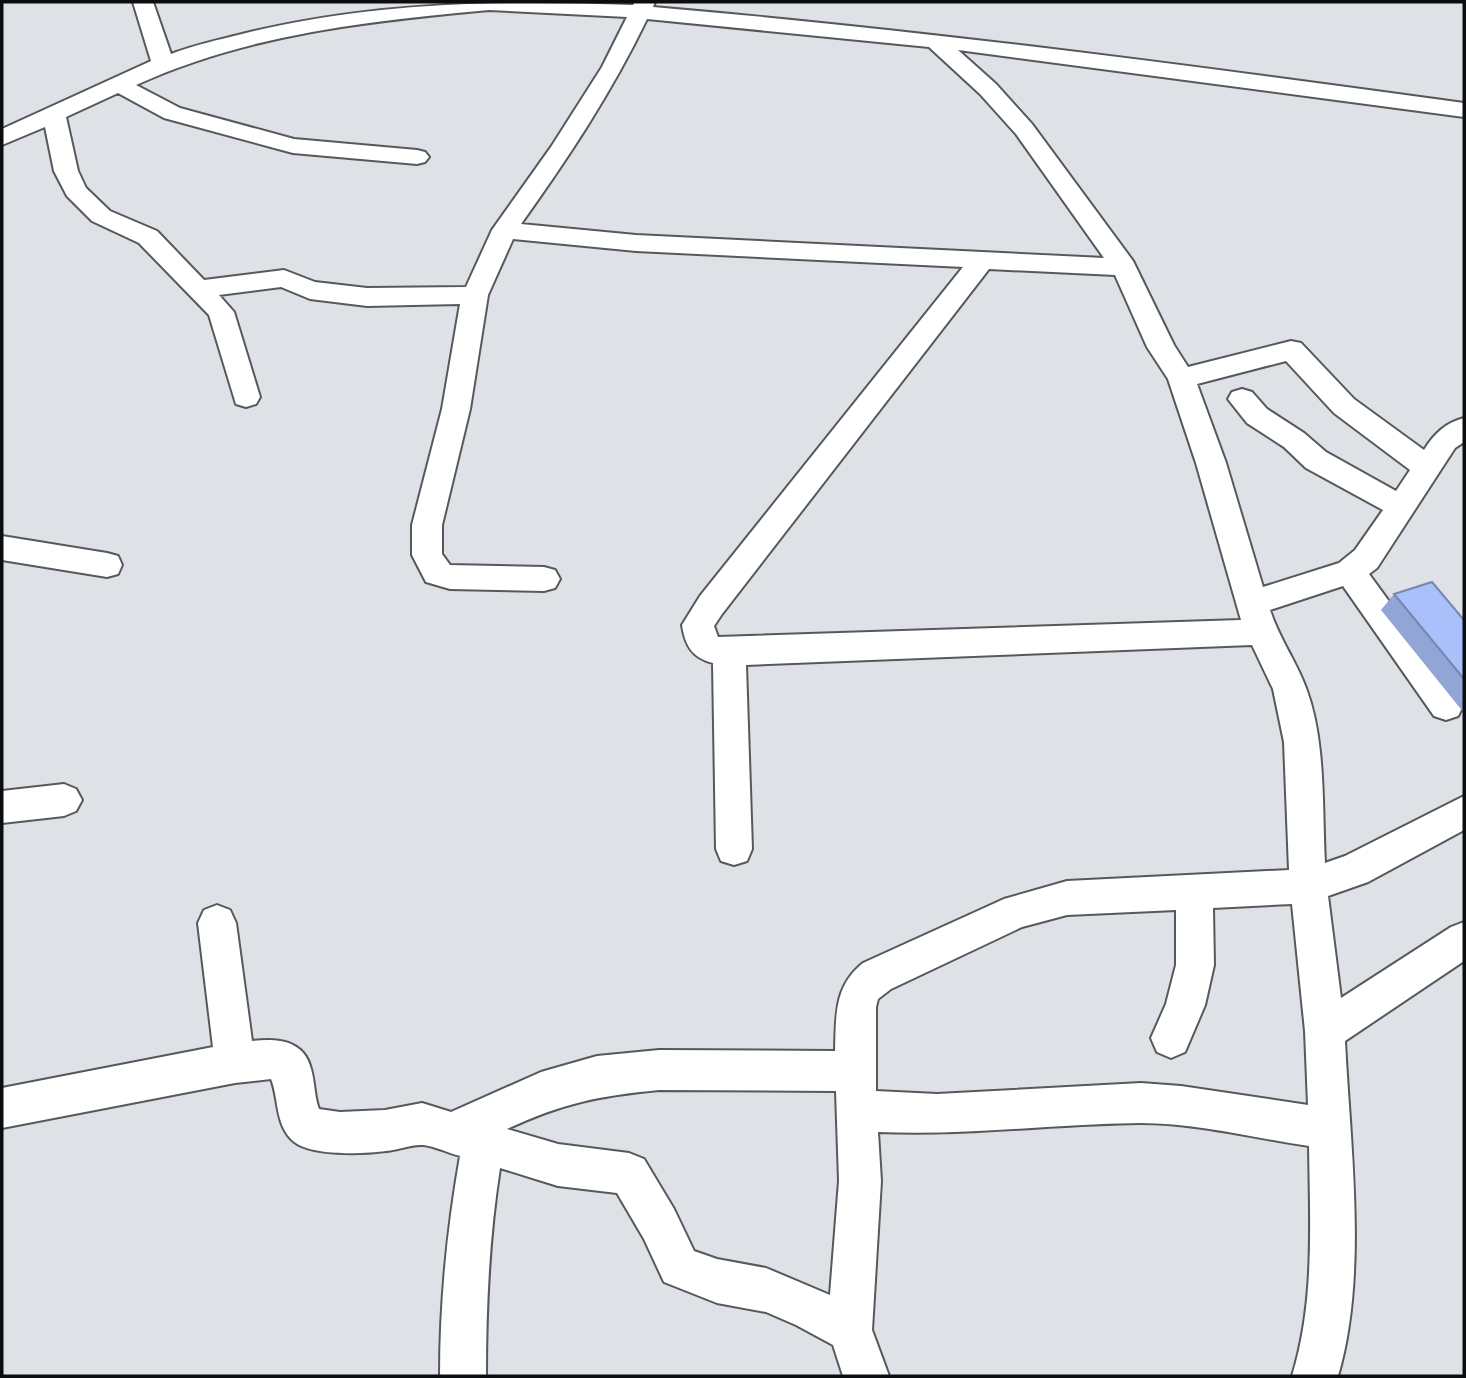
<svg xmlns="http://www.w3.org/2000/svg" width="1466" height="1378" viewBox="0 0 1466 1378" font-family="'IBM Plex Sans',sans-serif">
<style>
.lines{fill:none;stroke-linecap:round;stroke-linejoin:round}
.minor-casing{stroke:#56595c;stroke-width:4}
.minor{fill:#fff;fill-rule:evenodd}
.wall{fill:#92a5d7}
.building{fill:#aac0fa;stroke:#7786af;stroke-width:2}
</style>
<rect width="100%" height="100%" fill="#dee2e6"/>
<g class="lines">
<defs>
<g id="minor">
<path d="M133,2H153L171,54C194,45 218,40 242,34C370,2 502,0 633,5L635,2H655L653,7C924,30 1194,66 1464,103V117L958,50L996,84L1032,124L1133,261L1174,345L1188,367L1291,341L1301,343L1354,399L1424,450C1434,434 1445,423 1464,418V442L1455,448L1377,568L1369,574L1458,696L1463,706L1458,716L1446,720L1434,716L1343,586L1270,610C1279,638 1296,661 1306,688C1326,741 1322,807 1325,863L1345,856L1464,796V830L1368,882L1328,896L1341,998L1451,927L1464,922V961L1345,1041C1350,1145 1368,1275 1338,1376H1292C1315,1302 1310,1223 1309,1146C1254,1138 1196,1123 1140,1123C1052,1124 966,1136 878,1132L881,1181L872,1330L889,1376H843L833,1345L796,1325L766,1312L717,1303L664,1282L644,1239L617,1193L558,1186L500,1168C489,1238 486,1306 486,1376H440C440,1302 447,1230 460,1156C448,1153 435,1146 423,1145C412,1144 398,1150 386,1151C364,1154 307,1157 291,1139C275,1122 279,1099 271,1079L235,1083L2,1128V1088L213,1047L198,923L204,910L217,905L230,910L236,923L252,1041C277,1038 304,1040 311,1069C315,1082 314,1096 319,1109L340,1112L385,1110L422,1103L451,1112L541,1072L597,1056L659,1050L835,1051C836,1016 834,986 863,963L1004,899L1067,881L1289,870L1284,742L1273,689L1252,645L746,665L752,849L747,861L734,865L721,861L716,849L713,663C692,658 685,645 682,625L700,596L963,267L636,251L513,239L488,295L470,409L442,525V554L450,565L544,567L555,570L560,579L555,588L544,591L450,589L426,582L412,555V525L442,409L460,304L367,306L310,299L281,287L219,295L234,312L260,397L256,404L246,407L236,404L209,315L139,243L92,221L67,196L54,171L45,127L2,145V129L151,61ZM489,10L627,17L602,67L551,147L492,230L466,287L367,288L315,282L284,270L204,280L157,231L110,211L86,188L78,171L66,117L118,93L164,118L293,153L417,164L425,162L429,157L425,152L417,150L294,139L180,108L136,85C247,34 369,21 489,10ZM647,19L929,47L980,94L1016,134L1104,258L636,235L521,224C568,158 612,92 647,19ZM989,269L1115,275L1147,347L1168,379L1196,463L1241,620L718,637L714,626L722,614ZM1286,361L1334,413L1410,470L1396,491L1326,452L1304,433L1267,409L1252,392L1242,389L1232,392L1228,399L1247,423L1284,447L1306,468L1383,510L1355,550L1339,563L1263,587L1226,463L1197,384ZM1292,904L1305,1031L1308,1105L1181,1086L1141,1083L937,1094L876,1091V1007L878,999L891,989L1022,927L1067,915L1176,910V965L1166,1004L1151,1038L1157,1052L1171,1058L1185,1052L1205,1005L1214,965L1213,908ZM659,1090L836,1091L839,1181L830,1295L766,1268L717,1259L694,1251L674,1209L644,1159L629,1153L558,1144L507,1129C563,1103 598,1096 659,1090Z"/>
<path d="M2,536L107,553L118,556L122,565L118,574L107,577L2,560Z"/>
<path d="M64,784L76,789L82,800L76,811L64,816L2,823V791Z"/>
</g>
</defs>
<!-- minor casing -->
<use href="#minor" class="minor-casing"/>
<!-- minor -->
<use href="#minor" class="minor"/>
</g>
<!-- wall -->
<path class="wall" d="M1394,594L1464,620V713L1381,610Z"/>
<!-- building -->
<path class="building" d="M1432,582L1464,620V679L1394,594Z"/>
<!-- border -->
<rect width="1466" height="1378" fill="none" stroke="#0c0d0e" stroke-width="7"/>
</svg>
